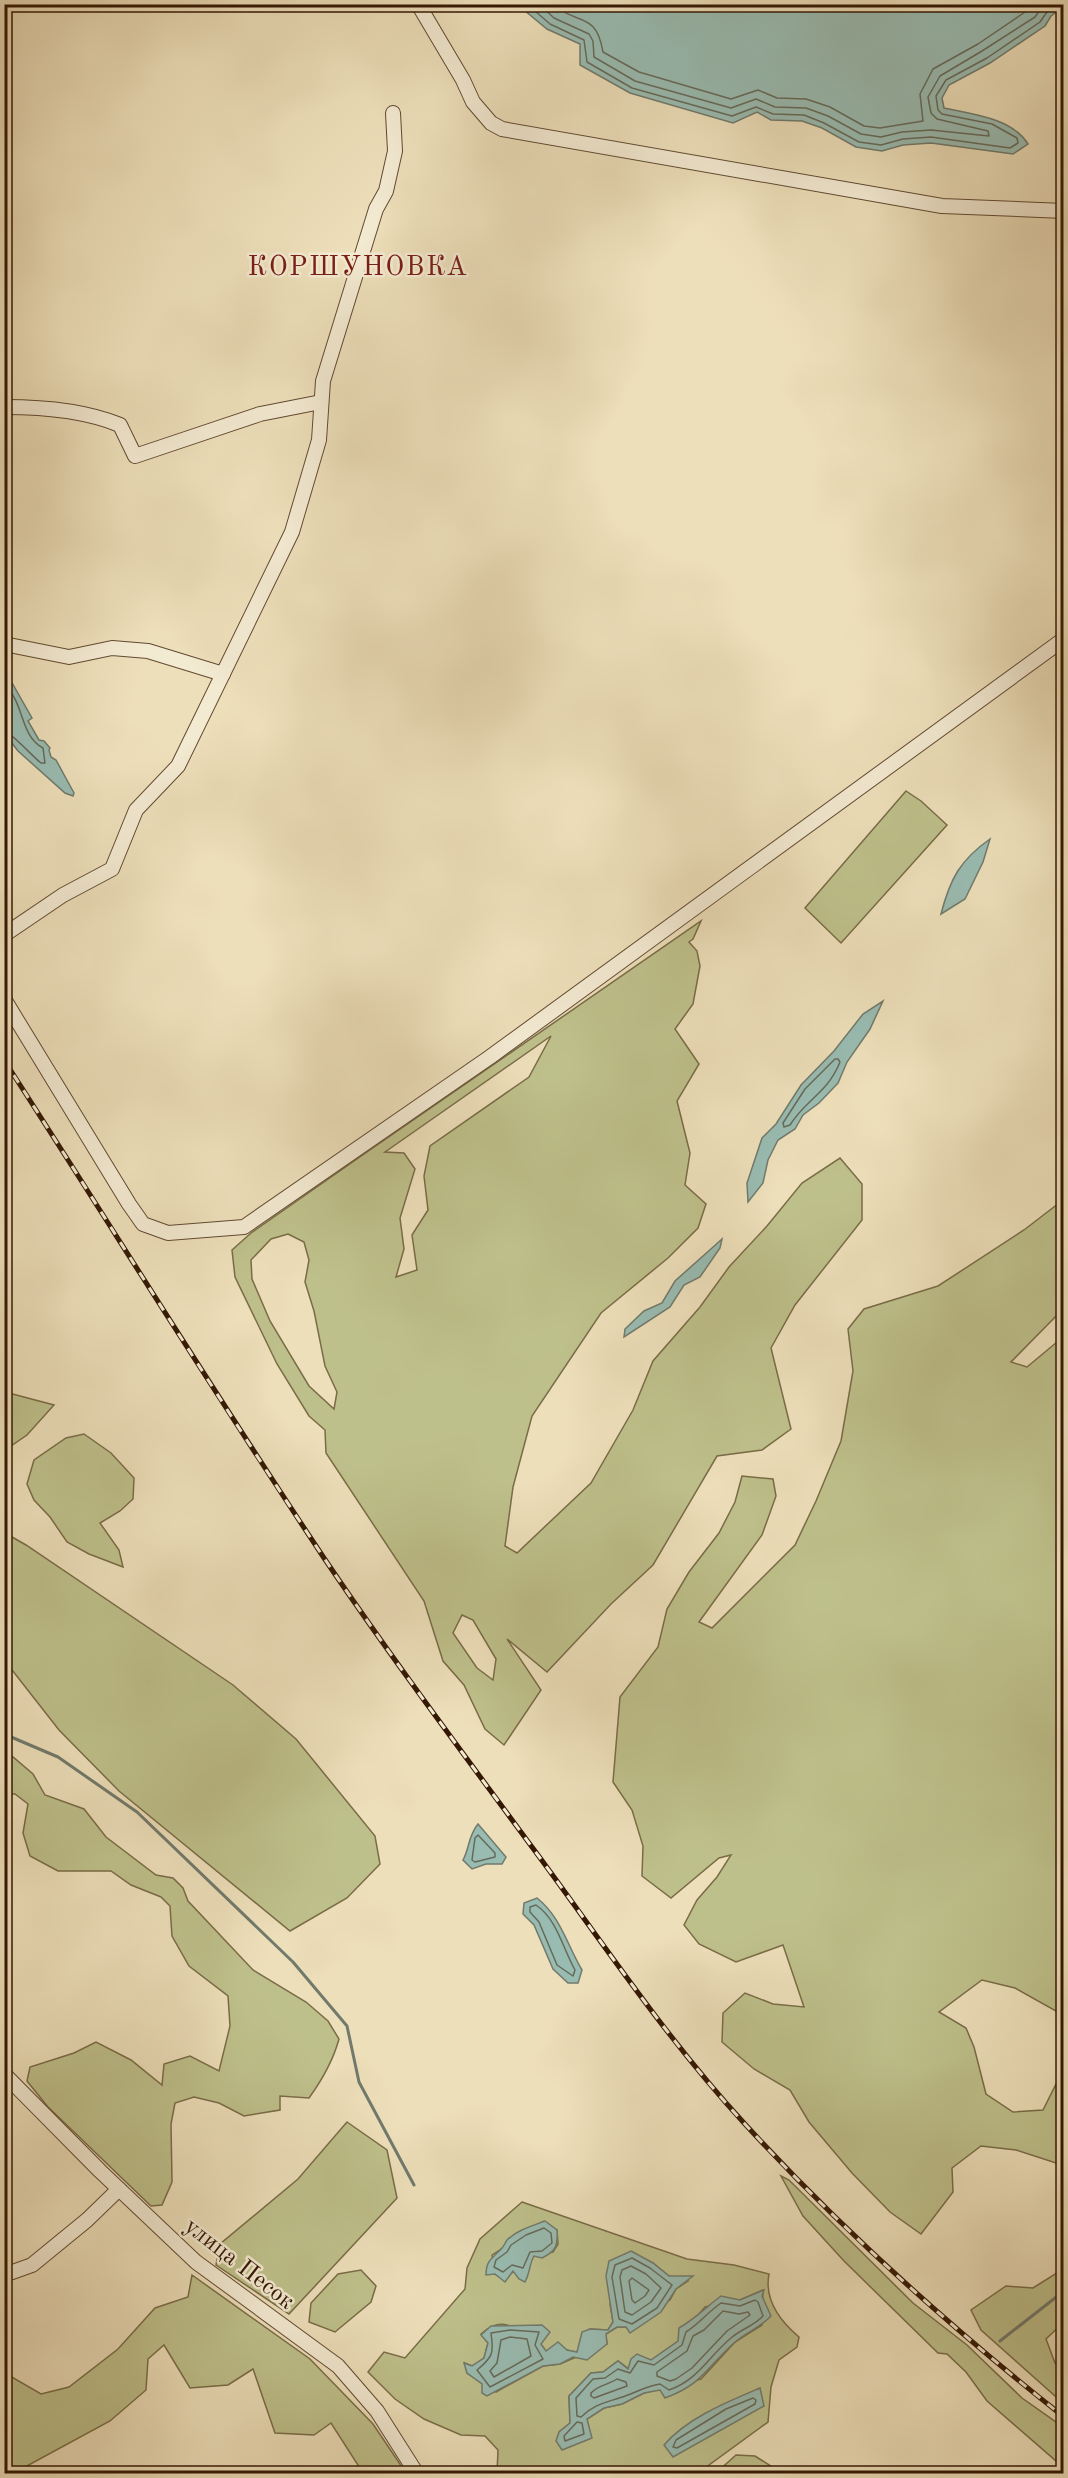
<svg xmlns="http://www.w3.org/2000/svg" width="1068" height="2478" viewBox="0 0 1068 2478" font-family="'Old Standard TT',serif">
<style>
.green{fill:#bec08b;stroke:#796c47;stroke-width:1.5;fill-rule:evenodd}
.water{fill:#99bcb2;stroke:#717a6c;stroke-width:1.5}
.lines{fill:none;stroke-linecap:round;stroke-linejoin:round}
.shore{stroke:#666a5a;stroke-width:1.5}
.stream{stroke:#717a6c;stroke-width:3}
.minor-casing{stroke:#624a31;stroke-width:16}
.minor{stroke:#f3ead2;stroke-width:14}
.rail-casing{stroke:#341803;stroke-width:5}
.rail{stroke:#f3ead2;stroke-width:3;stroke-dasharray:9;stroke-linecap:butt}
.labels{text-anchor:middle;stroke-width:5;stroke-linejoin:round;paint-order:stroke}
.street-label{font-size:24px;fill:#341803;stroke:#f3ead2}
.quarter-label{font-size:27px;letter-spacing:1.5px;fill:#7a1f14;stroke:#f3ead2}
</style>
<rect width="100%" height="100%" fill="#eddfba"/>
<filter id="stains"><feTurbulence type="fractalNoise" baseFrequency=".00333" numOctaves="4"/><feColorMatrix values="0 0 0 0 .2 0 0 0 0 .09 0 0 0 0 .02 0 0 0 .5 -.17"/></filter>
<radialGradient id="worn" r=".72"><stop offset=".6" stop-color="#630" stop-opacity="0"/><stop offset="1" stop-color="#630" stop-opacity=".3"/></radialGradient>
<!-- green -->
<g class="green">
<path d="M906,791L921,801L947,825L841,943L805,908Z"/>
<path d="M701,921L693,939L689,942L697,951L700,966L693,1004L675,1029L699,1064L677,1101L690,1153L685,1185L706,1204L698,1228L668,1258L601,1313L532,1416L513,1487L505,1546L517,1553L591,1483L633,1410L653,1361L700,1307L729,1267L767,1226L802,1183L840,1158L862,1184V1220L795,1305L771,1348L791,1429L762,1450L717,1456L653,1565L611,1604L547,1672L507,1639L541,1690L504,1745L485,1729L464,1685L443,1661L424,1601L326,1453L325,1430L309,1416L277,1364L235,1277L232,1250L251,1233L367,1152ZM551,1036L529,1077L430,1146L424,1176L428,1210L412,1235L417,1270L396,1277L404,1249L400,1218L415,1169L404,1153L385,1152ZM288,1234L304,1242L309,1260L305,1282L314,1311L325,1366L337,1392L334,1409L309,1386L270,1321L252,1279L251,1260L271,1239ZM462,1615L473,1620L496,1659L493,1680L477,1668L453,1633Z"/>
<path d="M1063,1200V1309L1011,1362L1027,1367L1063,1337V2015L1015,1988L982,1980L939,2012L966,2028L974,2047L986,2094L1013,2112L1043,2110L1063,2070V2162L1056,2163L1016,2150L981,2146L952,2168L953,2192L921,2234L890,2212L852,2173L809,2122L790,2090L754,2069L722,2042L723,2013L745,1993L773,2004L804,2007L783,1945L736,1962L699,1944L684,1925L697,1900L717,1877L731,1855L719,1858L671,1898L642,1876L643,1846L632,1810L613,1782L620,1697L658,1647L667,1609L689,1572L719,1533L735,1502L742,1476L773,1479L776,1496L762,1535L699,1622L712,1628L795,1545L816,1501L841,1441L853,1371L848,1329L864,1309L938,1286L1024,1230Z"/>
<path d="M5,1392L54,1405L27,1435L5,1450Z"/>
<path d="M84,1434L111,1453L134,1478L133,1499L120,1511L100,1523L119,1550L123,1567L89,1554L67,1542L50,1517L34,1500L27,1484L34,1460L66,1438Z"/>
<path d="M5,1533L26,1545L233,1685L296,1739L375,1836L380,1864L347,1898L290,1931L119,1791L59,1730L5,1661Z"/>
<path d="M5,1754L13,1757L33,1774L45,1795L84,1809L106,1837L156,1875L173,1878L183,1888L188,1901L253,1970L306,2002L328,2021L339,2039C333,2061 322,2080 309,2098L280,2096V2110L244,2116L219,2103L194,2097L175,2103L171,2124L172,2182L162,2205L151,2206L48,2107L27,2081L30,2067L74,2053L96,2042L131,2060L162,2085L164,2064L190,2056L219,2071L230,2026L228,1996L189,1966L172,1936L170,1906L161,1897L131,1885L111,1871H58L30,1856L23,1833L28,1804L15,1794H5Z"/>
<path d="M347,2122L387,2150L397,2198L289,2314L216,2265L220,2244L298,2179Z"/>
<path d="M781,2176L789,2180L913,2303L967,2345L1022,2398L1063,2427V2467L987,2401L966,2372L947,2354L938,2353L844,2261L803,2216Z"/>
<path d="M522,2202L687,2259L734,2265L769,2274C764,2300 780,2321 799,2337L797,2347L779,2360L771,2387L768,2422L698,2473H497L498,2450L485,2436L461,2435L424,2419L395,2399L368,2372L384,2352L405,2358L465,2289L467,2268L480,2239ZM557,2230L558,2244L553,2252L534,2256C527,2267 513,2270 503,2279L495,2274L492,2255L503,2248ZM653,2263L669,2276L688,2281L676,2289L670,2300L626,2327H617L606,2334L607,2344L560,2364L543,2366L496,2392L467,2373L465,2363L472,2366L484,2358L488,2343L481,2334C499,2318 510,2324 528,2336C535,2340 541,2344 546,2351L567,2350L577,2353L590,2329L608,2330L613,2322L610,2304ZM763,2290L762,2325L735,2342L701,2379L644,2393L622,2404L604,2408L587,2419L559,2432L570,2423L569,2396L591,2373L603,2372L618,2361L629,2369L651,2360L679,2341L680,2328L695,2319L705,2307L740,2300Z"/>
<path d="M1063,2269V2323L1046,2339L1055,2363L1063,2369V2403L981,2330L971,2310L1006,2286L1033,2288Z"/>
<path d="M361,2270L376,2286L371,2302L335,2332L309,2322L311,2303L338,2274Z"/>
<path d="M192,2275L310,2359L373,2424L406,2473H363L331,2423L314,2435L275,2433L253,2369L228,2385L190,2388L164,2345L148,2359L146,2390L110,2421L14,2473H5V2373L41,2394L69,2387L118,2349L155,2308L188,2297Z"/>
<path d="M736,2455L755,2456L780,2472L817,2468L820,2473H716Z"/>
</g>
<!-- water -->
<g class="water">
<path d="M1063,4V7L1051,16L1045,26L990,63L949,85L942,98L944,108C972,114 1012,118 1028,144L1013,154L931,143L903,145L882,151L856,147L822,128L802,121L771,120L757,112L733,123L630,93L580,65V44L547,29L518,5Z"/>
<path d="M5,679L11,681L32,718L28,721L39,740L44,741L50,748L49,750L51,757L56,760L74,793L73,796L65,793L18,751L5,734Z"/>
<path d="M990,839L983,862L965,899L941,914C950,879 960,860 990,839Z"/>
<path d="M883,1001L870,1029L847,1062L838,1083L819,1103L803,1115L795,1129L778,1140L768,1160L763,1183L748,1202L747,1183L762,1138L776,1124L801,1085L834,1051L863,1014Z"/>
<path d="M722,1239L720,1248L700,1277L684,1285L670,1307L624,1337L625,1329L644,1311L662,1303L675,1281Z"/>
<path d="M478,1824L506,1857L502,1864H486L472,1869L463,1860C470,1847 468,1836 478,1824Z"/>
<path d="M537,1898C561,1917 567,1945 582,1970L578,1983H568L553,1969L534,1925L523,1914L524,1903Z"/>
<path d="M545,2221L557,2230C558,2246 556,2251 542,2258L534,2256C529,2265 530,2273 525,2282L519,2279L513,2271L505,2282L495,2274L486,2275C486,2260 492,2259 502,2248C504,2246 505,2243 507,2240C517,2230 532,2226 545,2221Z"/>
<path d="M631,2251L653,2263L669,2276H693L676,2289L661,2312L630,2333L626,2327H617L606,2334L607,2344L587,2360L573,2357L560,2364L543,2366L487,2396L482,2393V2384L467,2373L464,2363L472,2366L484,2358L488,2343L481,2335L491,2326L542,2325L550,2332L541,2344L546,2351L558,2342L567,2350L577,2352L582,2332L590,2329L608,2330L613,2322L606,2276L609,2261Z"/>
<path d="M764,2290L762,2296L771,2316C760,2328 745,2333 734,2343C706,2368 703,2384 665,2398L660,2390L644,2393L622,2404L604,2408L587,2419L592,2438L562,2450L556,2441L559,2432L570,2423L569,2396L591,2373L603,2372L618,2361L628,2369L631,2359L637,2354L651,2360L678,2341L679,2328C695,2319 706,2307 721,2296L740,2300Z"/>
<path d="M760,2388L764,2406L673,2457L664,2445C687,2418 727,2402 760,2388Z"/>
</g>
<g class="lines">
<!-- shore -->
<g class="shore">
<path d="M527,4L550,24L584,40L587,62L632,88L732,116L756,107L773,114L804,115L824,123L859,142L881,145L903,139L931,137L1010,148L1018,143L1017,138L992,124L942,114L938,110L936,96L946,80L987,58L1040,22L1047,12L1057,4"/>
<path d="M539,4L554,18L589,34L593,41L594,57L635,81L731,108L756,99L775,107L806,108L828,116L861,134L881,137L902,132L931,130L989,136L988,131L937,119L931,113L928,97L940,76L982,51L1035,17L1044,4"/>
<path d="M552,4C578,26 596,11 603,52L639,72L731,99L758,90L777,98L806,99L830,107L864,126L880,128L923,121L920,94L933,69L978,44L1028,10L1032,4"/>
<path d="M4,685C25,702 19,735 43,748L45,763H41C33,757 11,732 4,731"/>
<path d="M835,1059H838L840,1062C827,1094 806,1099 790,1125L784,1127L783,1123L805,1089Z"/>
<path d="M478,1835L495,1853V1857L475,1862L472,1860L475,1838Z"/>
<path d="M536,1905C557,1919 563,1949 575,1970L573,1976L557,1965L539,1922L530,1912V1907Z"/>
<path d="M544,2228L551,2233L552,2243L542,2251L530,2252L523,2268L512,2265L503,2272L494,2267L496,2260L507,2252L511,2245L526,2235Z"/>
<path d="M632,2258L650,2268L672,2285L657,2308L632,2324L619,2319L612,2277L615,2265Z"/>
<path d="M631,2266L646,2274L661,2288L651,2302L632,2315L625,2312L620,2277L622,2270Z"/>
<path d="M632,2278L649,2290L645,2296L635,2303L632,2300L629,2281Z"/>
<path d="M755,2300L758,2302L763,2316C754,2326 741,2329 731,2338C709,2356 697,2381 669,2390L660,2384C645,2386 634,2394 619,2398C604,2403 593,2405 581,2417L577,2416L576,2398L593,2379L605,2378L618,2369L630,2373L638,2361L654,2365L682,2345L686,2332C700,2323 708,2312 721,2303L740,2306Z"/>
<path d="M723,2311L739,2314L748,2312L750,2315L727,2331L692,2368L676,2379L670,2381L657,2376V2372L687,2351L693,2336L704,2330Z"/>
<path d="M510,2330L539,2332L535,2345L543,2359L490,2387L477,2370C493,2357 494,2353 491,2333Z"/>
<path d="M510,2337L527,2339L531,2356L494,2377L490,2371L497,2363L501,2340Z"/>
<path d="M617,2379L626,2382L627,2386L594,2398L591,2396V2393C598,2385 608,2385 617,2379Z"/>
<path d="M753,2398L756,2400L755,2404L677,2448L673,2447L676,2440L726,2409Z"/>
<path d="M577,2422L582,2423L584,2434L565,2441L564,2436Z"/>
</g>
<!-- stream -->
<g class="stream">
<path d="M4,1734L58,1757L137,1812L293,1962L347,2026L359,2082L414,2185"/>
<path d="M1000,2341L1064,2291"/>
</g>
<defs>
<g id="minor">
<path d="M418,4L463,80L473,102L491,123L502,129L942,206L1064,211"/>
<path d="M4,407C43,407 84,410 120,425L135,456L260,414L321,402"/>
<path d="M4,644L69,657L112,648L148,651L223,674"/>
<path d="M4,935L63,895L112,869L136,810L178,766L292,532L319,440L323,381L376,209L386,191L395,151L393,113"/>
<path d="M4,999L129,1204L143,1224L168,1233L244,1227L490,1057L1064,639"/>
<path d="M4,2074L100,2171L196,2262L338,2366L377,2411L417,2474"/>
<path d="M4,2275L32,2265L87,2220L119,2189"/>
</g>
</defs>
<!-- minor casing -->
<use href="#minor" class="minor-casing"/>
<!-- minor -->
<use href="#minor" class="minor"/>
<defs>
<path id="rail" d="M4,1060C111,1226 215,1394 324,1558C390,1656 462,1752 532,1847C601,1940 665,2037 744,2123C842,2230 950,2327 1064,2417"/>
</defs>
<!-- rail casing -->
<use href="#rail" class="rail-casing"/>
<!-- rail -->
<use href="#rail" class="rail"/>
</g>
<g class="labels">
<!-- street labels -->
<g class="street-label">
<text transform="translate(240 2263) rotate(38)" y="8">улица Песок</text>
</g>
<!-- quarter labels -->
<g class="quarter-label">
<text x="358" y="275">КОРШУНОВКА</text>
</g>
</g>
<!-- margin -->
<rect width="1068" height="2478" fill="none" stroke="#eddfba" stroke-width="24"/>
<rect x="6" y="6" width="1056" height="2466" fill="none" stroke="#341803" stroke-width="3"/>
<rect x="12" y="12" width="1044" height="2454" fill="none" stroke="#341803" stroke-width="1.5"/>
<rect width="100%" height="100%" filter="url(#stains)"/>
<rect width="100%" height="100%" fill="url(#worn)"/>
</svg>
